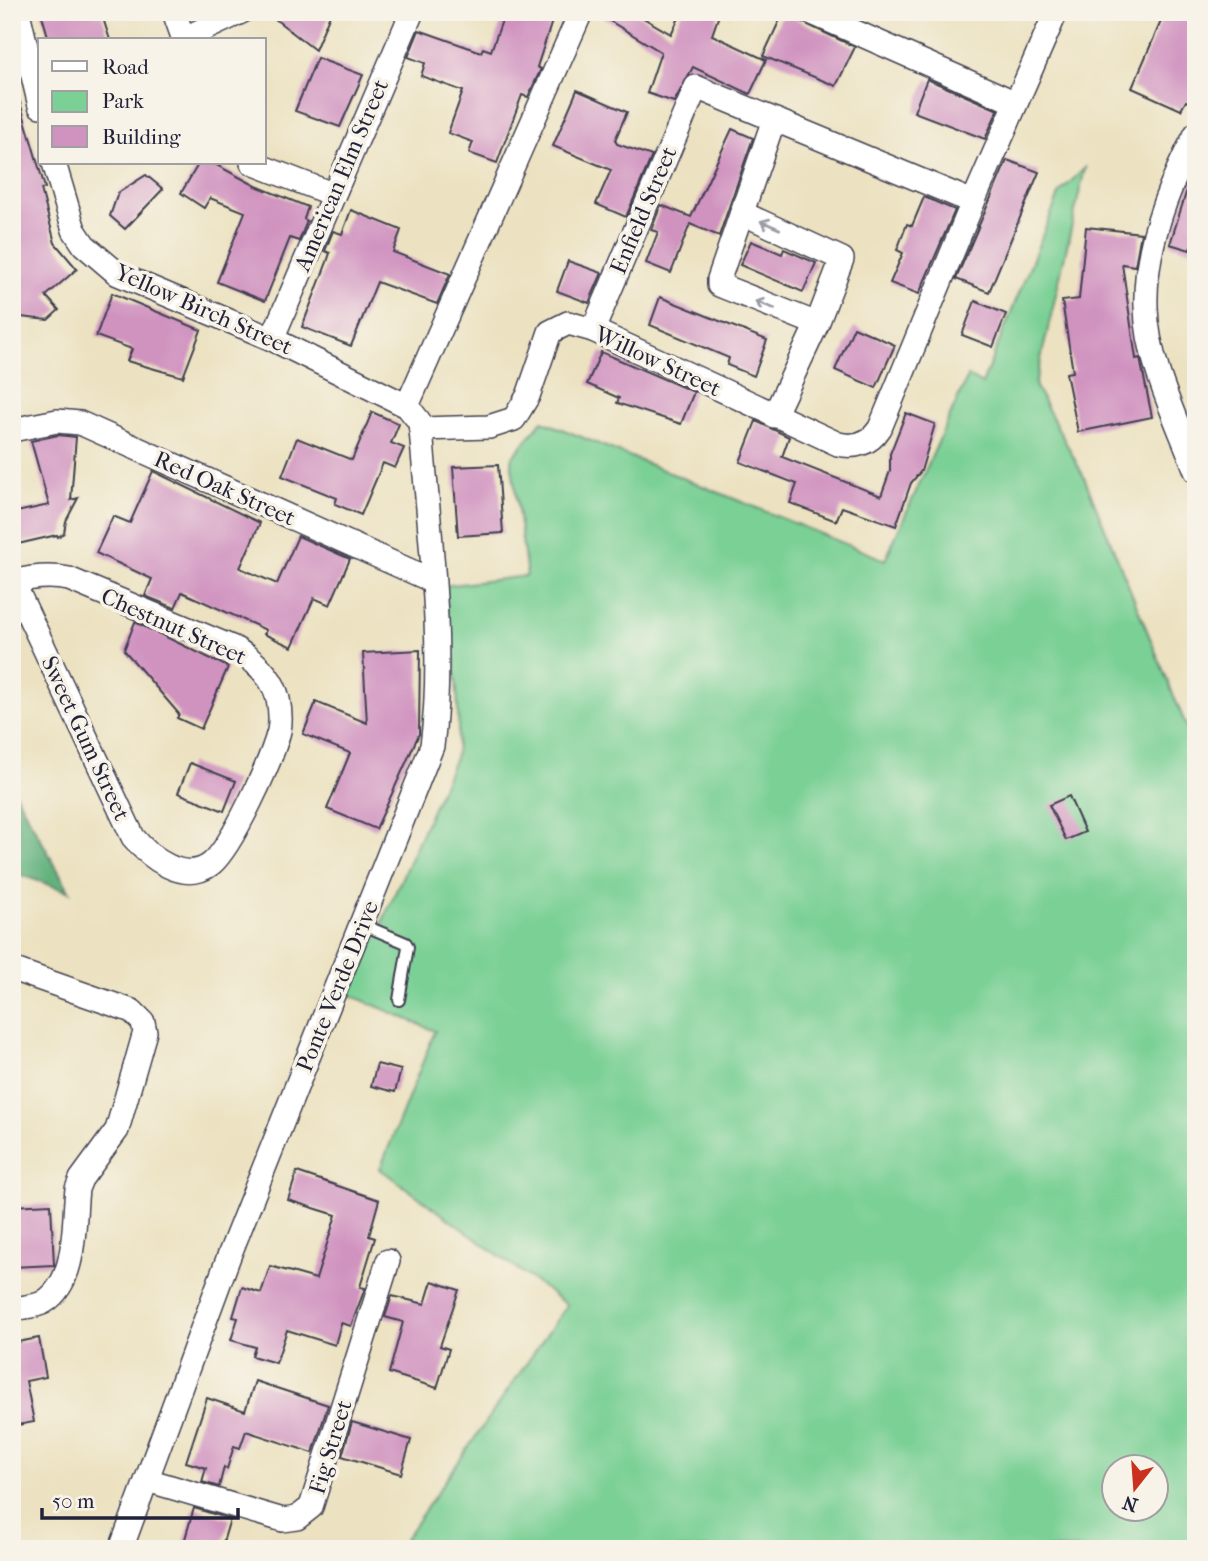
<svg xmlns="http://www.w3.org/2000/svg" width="1208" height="1561" font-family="'IM FELL French Canon',serif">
<rect width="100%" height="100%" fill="#f7f3e8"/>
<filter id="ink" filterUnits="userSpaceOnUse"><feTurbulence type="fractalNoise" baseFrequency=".0143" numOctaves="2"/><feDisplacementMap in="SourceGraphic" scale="14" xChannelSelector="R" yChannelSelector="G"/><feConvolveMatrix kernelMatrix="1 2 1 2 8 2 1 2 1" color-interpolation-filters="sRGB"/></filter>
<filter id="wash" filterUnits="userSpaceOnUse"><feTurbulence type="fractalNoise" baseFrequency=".00686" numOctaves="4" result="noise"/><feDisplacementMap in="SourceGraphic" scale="28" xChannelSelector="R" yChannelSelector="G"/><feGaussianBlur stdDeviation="1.57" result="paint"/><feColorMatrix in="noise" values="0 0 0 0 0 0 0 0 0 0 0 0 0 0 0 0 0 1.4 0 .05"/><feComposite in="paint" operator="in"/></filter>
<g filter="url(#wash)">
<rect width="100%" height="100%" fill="#ece2c1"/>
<path fill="#7ad095" stroke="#4e7968" stroke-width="2" fill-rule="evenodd" d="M1085,168L1035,385L1084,477L1196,750V1549H398L567,1305L380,1169L435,1031L350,995L455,758C465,707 449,638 444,586L527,576L511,459L542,421L885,560L968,376L982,384L1060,192ZM1114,1466H1156V1508H1114Z"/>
<polygon fill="#63b27e" stroke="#426a5c" stroke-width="2" points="12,788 70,892 12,872"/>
<g id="blocks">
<g fill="#d093c0">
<polygon points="41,12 101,12 110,40 49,40"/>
<polygon points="266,12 331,12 315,50"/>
<polygon points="505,12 555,12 537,67 541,69 528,97 522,95 497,163 469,153 473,142 448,133 463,91 421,76 425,63 408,57 419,30 481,52 483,48 491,51"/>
<polygon points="595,12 633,12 671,34 682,12 720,12 712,35 766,60 750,94 693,67 674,102 647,93 661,52"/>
<polygon points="1165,12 1196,12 1196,105 1186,101 1181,110 1132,88"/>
<polygon points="783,13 855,47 836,86 763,56"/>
<polygon points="317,58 363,75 340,127 295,111"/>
<polygon points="927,79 998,110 985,139 914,112"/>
<polygon points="577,90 627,112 615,140 617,144 652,156 626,217 596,204 611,170 553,146"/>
<polygon points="18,96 45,188 41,189 55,243 77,269 46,296 59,310 48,320 12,316 12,97"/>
<polygon points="732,129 753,138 719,236 690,224 671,273 646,263 658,232 651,230 661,205 691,217"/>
<polygon points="1007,160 1039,172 989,292 956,279"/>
<polygon points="199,163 213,163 256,186 308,207 304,219 307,221 299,241 290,238 265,301 217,282 245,212 210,198 204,208 181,193"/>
<polygon points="146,175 163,189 125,229 110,216 118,193"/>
<polygon points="1191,177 1196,177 1196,231 1190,250 1170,244"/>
<polygon points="924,197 955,210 919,294 890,283 903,253 897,250 907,224 912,226"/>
<polygon points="351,210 401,230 393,252 450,274 437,304 377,282 351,346 302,327 327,262 330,253 325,251 333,231 342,234"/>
<polygon points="1086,227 1141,233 1135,266 1122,264 1136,359 1140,358 1152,417 1078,432 1066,373 1073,372 1062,301 1079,299"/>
<polygon points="751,241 782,254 784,249 816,263 803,292 740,265"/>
<polygon points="568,261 602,273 589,303 557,291"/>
<polygon points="112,293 201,330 183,377 127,361 132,349 96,336"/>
<polygon points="660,297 767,340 754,376 727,365 729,358 650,325"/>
<polygon points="975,301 1006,314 993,347 962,335"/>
<polygon points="854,327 895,345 876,388 835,370"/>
<polygon points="601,352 694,392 681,424 617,403 619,398 587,384"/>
<polygon points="372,412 399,424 391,443 404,448 395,468 383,463 361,515 335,504 337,498 282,476 297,438 352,460"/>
<polygon points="906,413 935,424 921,471 911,483 896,526 842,507 836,521 790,503 797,484 740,462 756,421 789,437 782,457 881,496 890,471 890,454"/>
<polygon points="58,435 76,437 71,500 78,498 66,521 64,533 58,537 57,535 18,544 12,513 49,505 31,441"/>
<polygon points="498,465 503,533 458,536 453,467"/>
<polygon points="153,471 260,523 240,568 277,584 298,536 350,559 330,605 314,598 292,647 264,634 266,630 182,592 175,608 145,596 152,579 96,553 113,516 130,523"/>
<polygon points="135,622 228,667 201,729 177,718 179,714 124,650"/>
<polygon points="420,650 419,734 376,829 327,809 350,753 303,734 316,702 367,723 363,653"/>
<polygon points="190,763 236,781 224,811 178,793"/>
<polygon points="1069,796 1085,832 1066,840 1049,805"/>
<polygon points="377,1064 401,1070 395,1092 371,1086"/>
<polygon points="297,1172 379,1200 369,1236 375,1238 360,1287 365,1288 351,1326 341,1323 335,1345 287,1330 276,1363 252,1356 255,1347 231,1340 238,1318 233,1317 242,1287 261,1293 270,1266 316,1279 336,1215 288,1200"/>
<polygon points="51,1204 54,1265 12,1267 12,1206"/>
<polygon points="432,1281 459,1290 440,1346 449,1349 437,1388 389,1373 403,1322 385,1317 392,1296 425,1304"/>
<polygon points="39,1338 46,1377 26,1381 34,1422 12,1426 12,1343"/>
<polygon points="255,1381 328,1405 313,1453 246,1431 240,1448 234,1446 227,1469 224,1467 219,1487 202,1482 206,1468 186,1462 207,1398 245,1411"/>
<polygon points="352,1422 411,1440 401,1474 342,1456"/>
<polygon points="194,1508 230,1519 221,1549 182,1549"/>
</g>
</g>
</g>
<g filter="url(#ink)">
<use href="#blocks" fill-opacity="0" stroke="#403f4f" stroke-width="2"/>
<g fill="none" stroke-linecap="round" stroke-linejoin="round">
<g stroke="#403f4f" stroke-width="14">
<polyline id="service" points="361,924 406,943 408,947 399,1000"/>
</g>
<g stroke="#403f4f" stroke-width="26">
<g id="minor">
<polyline points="18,12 40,106"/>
<polyline points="174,12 184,40"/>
<polyline points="810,12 1016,103"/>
<polyline points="183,39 241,12"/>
<polyline points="773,122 719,279 719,285 817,324"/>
<path d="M1196,134C1168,186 1144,247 1146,307C1147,362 1177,420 1196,471"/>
<path d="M54,163L74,230L84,245L118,274L272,339L407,406L419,421L421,429C429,530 445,646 432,746L229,1256L121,1549"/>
<polyline points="252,163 332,194"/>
<polyline points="742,213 842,259 817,324 774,416"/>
<polyline points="593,330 696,87 973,202"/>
<polyline points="272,339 412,12"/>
<polyline points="407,406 581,12"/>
<path d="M421,429L489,427L514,419L528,396L550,332L568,323L593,330L838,444C855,448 870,444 880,428L973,202L1056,12"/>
<polyline points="12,430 57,421 80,423 433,581"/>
<path d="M12,580L13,582L133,837C149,857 184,885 211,864C232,847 272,759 279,731C281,721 280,709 278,699C273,676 254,660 234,648L69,579C49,575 32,577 13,582L12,583"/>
<path d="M12,969L132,1011L143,1022L145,1032L117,1130L81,1179L77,1189C73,1223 78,1281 44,1302C36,1307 22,1307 12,1309"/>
<polyline points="147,1480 283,1520 297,1518 311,1507 388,1261"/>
</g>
</g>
<use href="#service" stroke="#fff" stroke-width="10"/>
<use href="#minor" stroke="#fff" stroke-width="23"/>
</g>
<defs><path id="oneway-shaft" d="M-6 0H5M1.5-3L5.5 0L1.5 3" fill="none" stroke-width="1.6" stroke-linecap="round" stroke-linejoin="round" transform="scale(1.75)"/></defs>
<g stroke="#9c9ca7">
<use href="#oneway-shaft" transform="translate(770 225) rotate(-157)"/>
<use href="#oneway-shaft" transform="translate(765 305) rotate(-159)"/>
</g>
</g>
<g text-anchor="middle" stroke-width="7" stroke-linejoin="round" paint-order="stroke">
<g font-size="23" fill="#22223b" stroke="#f7f3e8">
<text transform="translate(341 175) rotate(-67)" y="8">American Elm Street</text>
<text transform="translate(643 210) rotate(-67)" y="8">Enfield Street</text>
<text transform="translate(204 309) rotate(24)" y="8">Yellow Birch Street</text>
<text transform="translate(658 361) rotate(25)" y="8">Willow Street</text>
<text transform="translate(225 488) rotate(24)" y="8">Red Oak Street</text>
<text transform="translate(174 626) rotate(24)" y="8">Chestnut Street</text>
<text transform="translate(86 738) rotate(65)" y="8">Sweet Gum Street</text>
<text transform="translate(337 986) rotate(-68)" y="8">Ponte Verde Drive</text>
<text transform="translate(330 1447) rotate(-73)" y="8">Fig Street</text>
</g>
</g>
<rect width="1208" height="1561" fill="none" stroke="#f7f3e8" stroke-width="42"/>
<rect x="38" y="38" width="228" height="126" fill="#f7f3e8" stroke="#a29fa3" stroke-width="2"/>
<rect x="52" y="61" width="35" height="10" fill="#ffffff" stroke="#a29fa3" stroke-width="2"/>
<text x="102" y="74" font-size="21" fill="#22223b">Road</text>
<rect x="52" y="91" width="35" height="21" fill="#7ad095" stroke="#a29fa3" stroke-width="2"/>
<text x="102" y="108" font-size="21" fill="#22223b">Park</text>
<rect x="52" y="126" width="35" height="21" fill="#d093c0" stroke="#a29fa3" stroke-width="2"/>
<text x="102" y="144" font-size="21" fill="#22223b">Building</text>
<g transform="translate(1135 1488) rotate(197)"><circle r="33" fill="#f7f3e8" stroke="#a29fa3" stroke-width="2"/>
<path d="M0-5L12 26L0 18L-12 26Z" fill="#c8321e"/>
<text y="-10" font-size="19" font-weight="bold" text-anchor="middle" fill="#22223b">N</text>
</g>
<path d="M42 1508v10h196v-10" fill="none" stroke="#22223b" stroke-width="3.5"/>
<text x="52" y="1508" font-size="21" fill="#22223b" stroke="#f7f3e8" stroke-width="5" paint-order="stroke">50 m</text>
</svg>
